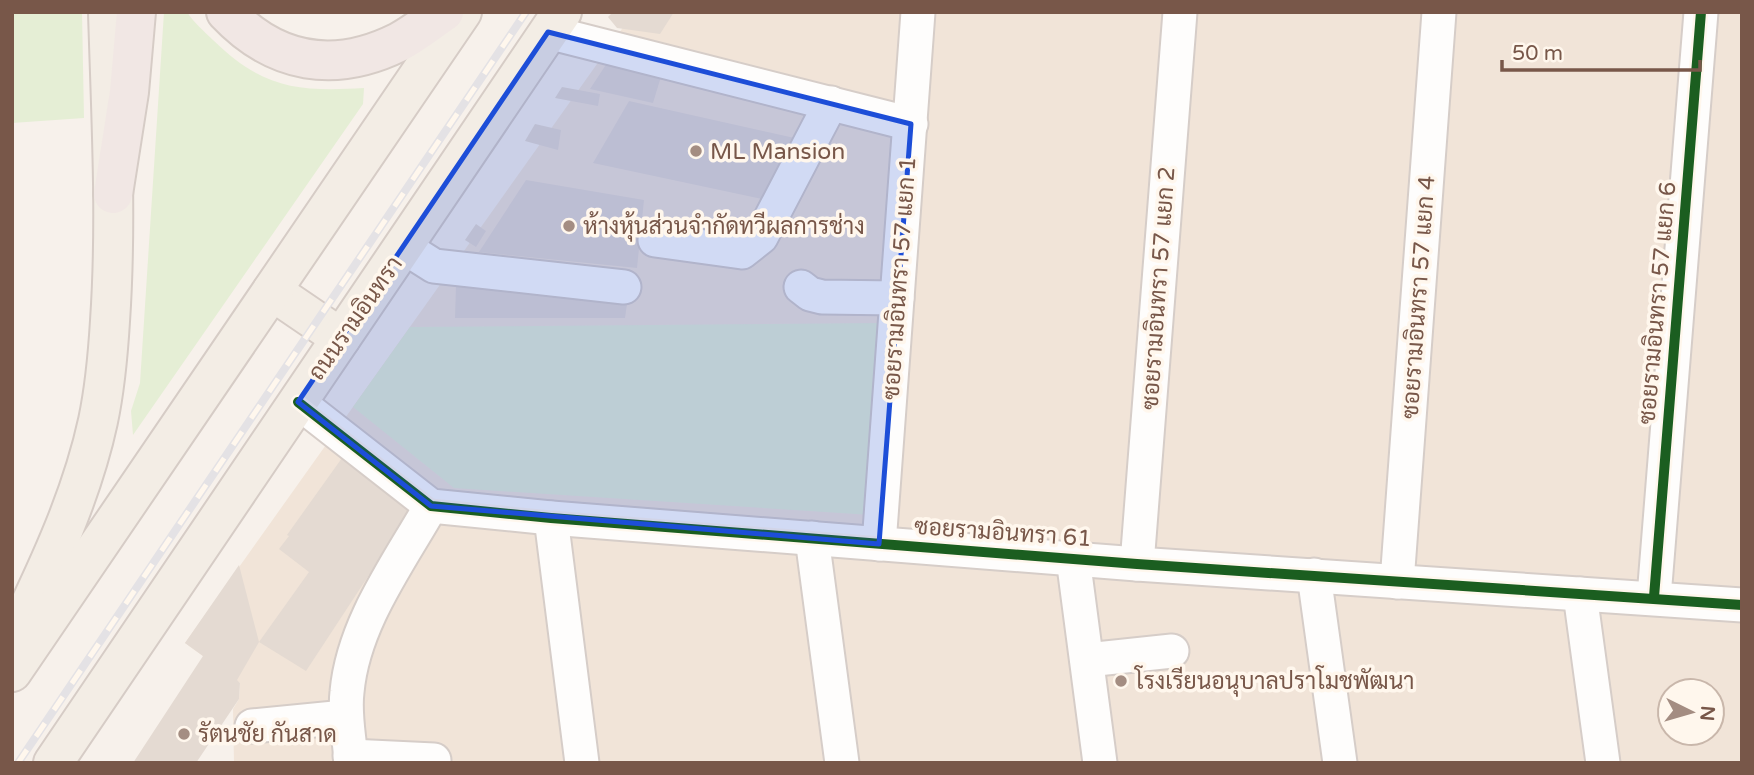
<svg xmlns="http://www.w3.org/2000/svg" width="1754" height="775" font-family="'Varela Round',Sarabun,sans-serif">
<rect width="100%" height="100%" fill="#f7f1eb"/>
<path fill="#f1e4d8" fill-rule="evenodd" d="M634,12H1742V763H234L233,709L239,699L240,683L185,643ZM1670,691H1712V733H1670Z"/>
<g fill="#e5eed5">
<polygon points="12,12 82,12 84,118 12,123"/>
<path d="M164,12H187C194,23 204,31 213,40C262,88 298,92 364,88L363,104L133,435L131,411L140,383Z"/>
<polygon points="886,323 871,515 454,488 353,407 410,327"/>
</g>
<g fill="#e4dad2">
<polygon points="613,12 674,12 660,34 617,28 608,17"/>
<polygon points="611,57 663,70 653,103 590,89"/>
<polygon points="562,87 600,94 598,106 555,98"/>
<polygon points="629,101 799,139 762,199 593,163"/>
<polygon points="535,124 561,130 558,150 525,141"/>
<polygon points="526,180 644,200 637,268 479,252"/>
<polygon points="476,224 486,231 476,247 465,240"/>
<polygon points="456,285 606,299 607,302 627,304 625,318 455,318"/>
<polygon points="342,458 411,511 306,671 259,642 309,572 279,549 289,536 287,535"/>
<polygon points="239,565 259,642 237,680 240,683 239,699 196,763 133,763 203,656 185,643"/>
</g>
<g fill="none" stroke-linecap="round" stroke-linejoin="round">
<g stroke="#d6cdc8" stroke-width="37">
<g id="minor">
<polyline points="548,32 911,124"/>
<polyline points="655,240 742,252 761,237 831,103"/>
<polyline points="404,247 434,266 624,287"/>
<polyline points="801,287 810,294 822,297 897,298"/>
<polyline points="298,402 431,506 551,518 1137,564 1742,605"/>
<polyline points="551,518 582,763"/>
<polyline points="812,538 842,763"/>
<polyline points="879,544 918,12"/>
<polyline points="1073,558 1100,763"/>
<polyline points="1137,564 1180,12"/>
<polyline points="1314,575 1340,763"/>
<polyline points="1397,582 1439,12"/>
<polyline points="1580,594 1603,763"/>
<polyline points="1654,597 1701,12"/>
<polyline points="1087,660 1172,651"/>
<polyline points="252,726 345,717"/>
<polyline points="350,756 434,760"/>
<path d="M351,763C350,739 344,716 347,692C353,624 398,564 431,506"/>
</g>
</g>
<g stroke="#d6ccc6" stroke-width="42">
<g id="major">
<polyline points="272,291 341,338"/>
<path d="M16,634C49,566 82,495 98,421C105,388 108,354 110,321C117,218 111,115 108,12"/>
<polyline points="12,672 462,12"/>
<polyline points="53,763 562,12"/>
</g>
</g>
<g stroke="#d6ccc6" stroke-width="42">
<g id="highway">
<path d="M226,12C275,64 335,74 399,42C414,34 429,22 444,12"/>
<polyline points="113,194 129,92 136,12"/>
</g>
</g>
<use href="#minor" stroke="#fefdfc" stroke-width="33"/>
<use href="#major" stroke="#f3ede5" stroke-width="38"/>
<use href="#highway" stroke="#f1e7e4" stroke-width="38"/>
<g stroke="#e4e2e5" stroke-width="8">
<polyline id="rail" points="18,763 526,12"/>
</g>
<use href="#rail" stroke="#fff7ed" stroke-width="5" stroke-dasharray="16" stroke-linecap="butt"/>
<g stroke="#fff7ed" stroke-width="15">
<g id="cycleway">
<polyline points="298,402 431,506 551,518 1137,564 1742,605"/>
<polyline points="1654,597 1701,12"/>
</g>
</g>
<use href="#cycleway" stroke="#1b5e20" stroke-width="10"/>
</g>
<path fill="#1d4ed8" fill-opacity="0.2" stroke="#1d4ed8" stroke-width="5" stroke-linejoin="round" d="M548,32L911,124L879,544L431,506L298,402Z"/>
<g fill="#a48d82" stroke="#fff7ed" stroke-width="2.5">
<circle cx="696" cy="151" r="7"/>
<circle cx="569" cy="226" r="7"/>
<circle cx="1121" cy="681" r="7"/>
<circle cx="184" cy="734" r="7"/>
</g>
<g text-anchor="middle" stroke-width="7" stroke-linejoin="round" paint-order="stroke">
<g font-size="23" fill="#785749" stroke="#fff7ed" text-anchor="start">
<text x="710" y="159">ML Mansion</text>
<text x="583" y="234">ห้างหุ้นส่วนจำกัดทวีผลการช่าง</text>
<text x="1135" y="689">โรงเรียนอนุบาลปราโมชพัฒนา</text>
<text x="198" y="742">รัตนชัย กันสาด</text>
</g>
<g font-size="23" fill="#785749" stroke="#fff7ed">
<text transform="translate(899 278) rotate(-86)" y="8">ซอยรามอินทรา 57 แยก 1</text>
<text transform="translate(1158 288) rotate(-86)" y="8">ซอยรามอินทรา 57 แยก 2</text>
<text transform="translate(1418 297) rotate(-86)" y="8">ซอยรามอินทรา 57 แยก 4</text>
<text transform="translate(1657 303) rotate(-85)" y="8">ซอยรามอินทรา 57 แยก 6</text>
<text transform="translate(355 318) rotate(-55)" y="8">ถนนรามอินทรา</text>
<text transform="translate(1003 532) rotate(4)" y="8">ซอยรามอินทรา 61</text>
</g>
</g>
<rect width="1754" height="775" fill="none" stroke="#785749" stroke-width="28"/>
<g transform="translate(1691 712) rotate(95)"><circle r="33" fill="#fff7ed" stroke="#c9b7ab" stroke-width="2"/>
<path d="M0-5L12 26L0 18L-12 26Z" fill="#a48d82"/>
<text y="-10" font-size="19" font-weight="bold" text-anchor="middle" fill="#785749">N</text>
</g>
<path d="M1502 60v10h198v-10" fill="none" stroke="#785749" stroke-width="3.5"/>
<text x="1512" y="60" font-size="21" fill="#785749" stroke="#fff7ed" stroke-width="5" paint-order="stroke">50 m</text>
</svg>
